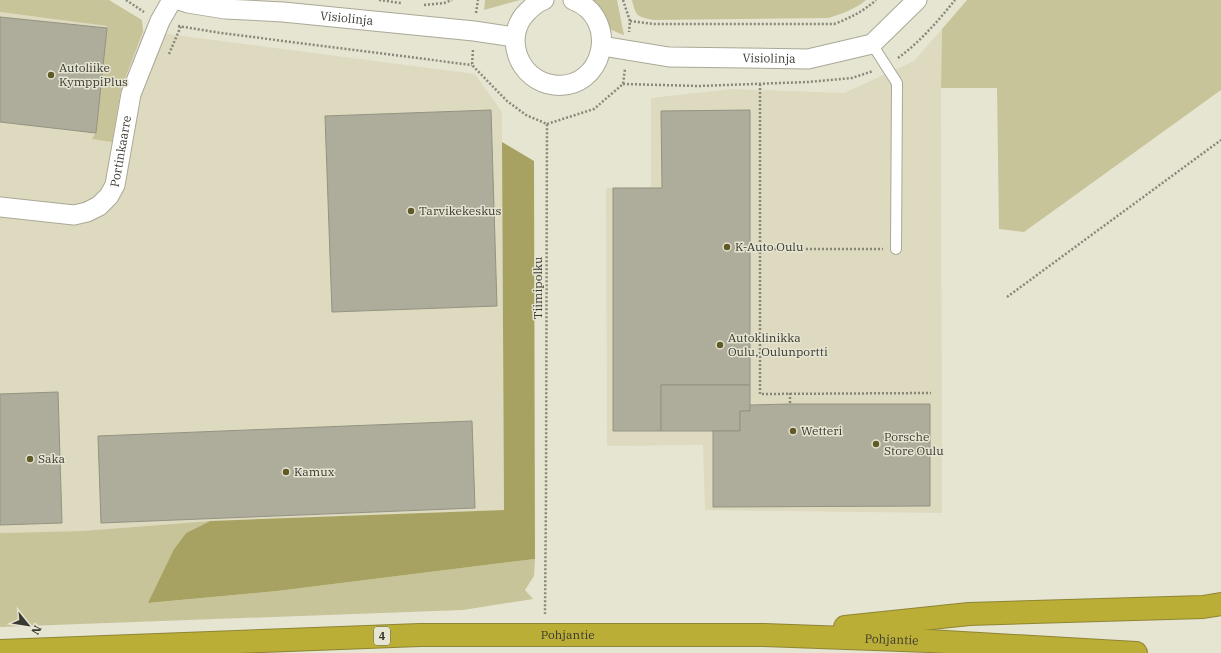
<svg xmlns="http://www.w3.org/2000/svg" width="1221" height="653" font-family="'IBM Plex Serif',serif">
<rect width="100%" height="100%" fill="#e6e5d2"/>
<g fill="#dddac0">
<polygon points="0,12 475,74 502,112 504,510 210,521 82,531 0,533"/>
<polygon points="942,29 941,88 942,513 705,510 703,445 607,446 606,188 651,187 651,98 732,89 844,93 914,61"/>
</g>
<g fill="#c8c49a">
<polygon points="0,0 109,0 142,20 143,31 121,89 112,142 92,139 96,132 107,26 0,12"/>
<polygon points="485,0 520,0 484,10"/>
<path d="M591,0H617L624,35C601,27 600,21 591,0Z"/>
<path d="M632,0H866C856,9 841,14 828,18L653,20C637,16 636,17 632,0Z"/>
<polygon points="967,0 1221,0 1221,90 1024,232 999,229 997,88 941,88 942,29"/>
<polygon points="210,521 186,533 174,549 149,603 277,591 535,559 534,576 525,590 533,599 463,610 0,627 0,533 82,531"/>
</g>
<polygon fill="#a8a262" points="502,142 534,161 535,559 277,591 148,603 174,549 186,533 210,521 504,510"/>
<g fill="#aeac9a" stroke="#949281">
<polygon points="0,17 107,28 96,133 0,122"/>
<polygon points="491,110 497,306 332,312 325,116"/>
<polygon points="750,110 750,385 661,385 661,431 613,431 613,188 662,188 661,111"/>
<polygon points="661,385 750,385 750,411 740,411 740,431 661,431"/>
<polygon points="58,392 62,523 0,525 0,394"/>
<polygon points="790,404 930,404 930,506 713,507 713,431 740,431 740,411 750,411 750,405"/>
<polygon points="472,421 475,508 101,523 98,436"/>
</g>
<g fill="none" stroke-linecap="round" stroke-linejoin="round">
<g stroke="#aaa896" stroke-width="12">
<polyline id="service" points="872,44 897,83 896,249"/>
</g>
<g stroke="#aaa896" stroke-width="21">
<g id="minor">
<path id="s1" d="M179,0L188,3L225,9L283,12L474,31L514,37"/>
<path d="M544,0C537,2 532,7 527,12C502,37 519,81 554,85C604,91 621,18 573,0"/>
<path id="s2" d="M602,46L669,57L808,59L872,44L917,0"/>
<path id="s3" d="M0,207L74,215L87,212L99,206L109,196L115,185L131,94L160,21L172,0"/>
</g>
</g>
<g stroke="#8e8535" stroke-width="24">
<g id="motorway">
<polyline points="845,627 969,614 1203,607 1221,604"/>
<path id="s4" d="M0,651L420,635H764L929,641L1136,653"/>
</g>
</g>
<g stroke="#88877a" stroke-width="2.5" stroke-dasharray="2 2" stroke-linecap="butt">
<polyline points="126,0 144,12"/>
<polyline points="379,0 401,3"/>
<polyline points="623,0 630,21 629,32"/>
<polyline points="424,5 444,3 452,0"/>
<polyline points="476,13 478,0"/>
<path d="M630,21L653,24H834C850,18 864,11 876,0"/>
<polyline points="178,26 221,33 472,65"/>
<polyline points="473,50 472,65 507,101 526,115 547,124 546,494 545,614"/>
<polyline points="169,54 181,26"/>
<path d="M898,58C920,42 938,21 955,0"/>
<polyline points="623,84 699,86 808,82 852,78 873,71"/>
<polyline points="760,84 760,394 931,393"/>
<polyline points="547,124 594,109 623,84 625,69"/>
<polyline points="750,249 883,249"/>
<polyline points="1007,297 1221,140"/>
<polyline points="790,393 790,404"/>
</g>
<use href="#service" stroke="#fff" stroke-width="10"/>
<use href="#minor" stroke="#fff" stroke-width="19"/>
<use href="#motorway" stroke="#bbae36" stroke-width="22"/>
</g>
<g fill="#5f5a26" stroke="#e6e5d2" stroke-width="1.5">
<circle cx="51" cy="75" r="4"/>
<circle cx="411" cy="211" r="4"/>
<circle cx="727" cy="247" r="4"/>
<circle cx="720" cy="345" r="4"/>
<circle cx="793" cy="431" r="4"/>
<circle cx="876" cy="444" r="4"/>
<circle cx="30" cy="459" r="4"/>
<circle cx="286" cy="472" r="4"/>
</g>
<g text-anchor="middle" stroke-width="3" stroke-linejoin="round" paint-order="stroke">
<rect fill="#e6e5d2" stroke="#6e6d62" stroke-width="1" x="374" y="627" width="16" height="18" rx="3"/>
<g font-size="11" font-weight="bold" fill="#3a3932">
<text x="382" y="640">4</text>
</g>
<g font-size="12" fill="#3a3932" stroke="#e6e5d2">
<text dy="4" stroke="none"><textPath href="#s1" startOffset="169">Visiolinja</textPath></text>
<text dy="4" stroke="none"><textPath href="#s2" startOffset="168">Visiolinja</textPath></text>
<text dy="4" stroke="none"><textPath href="#s3" startOffset="162">Portinkaarre</textPath></text>
<text transform="translate(538 288) rotate(-90)" y="4">Tiimipolku</text>
<text dy="4" stroke="none"><textPath href="#s4" startOffset="568">Pohjantie</textPath></text>
<text dy="4" stroke="none"><textPath href="#s4" startOffset="892">Pohjantie</textPath></text>
</g>
<g font-size="12" fill="#3a3932" stroke="#e6e5d2" text-anchor="start">
<text x="59" y="72">Autoliike<tspan x="59" dy="14">KymppiPlus</tspan></text>
<text x="419" y="215">Tarvikekeskus</text>
<text x="735" y="251">K-Auto Oulu</text>
<text x="728" y="342">Autoklinikka<tspan x="728" dy="14">Oulu, Oulunportti</tspan></text>
<text x="801" y="435">Wetteri</text>
<text x="884" y="441">Porsche<tspan x="884" dy="14">Store Oulu</tspan></text>
<text x="38" y="463">Saka</text>
<text x="294" y="476">Kamux</text>
</g>
</g>
<g transform="translate(28 625) rotate(120)" stroke="#e6e5d2" stroke-width="3" paint-order="stroke">
<path d="M0-3L7 15L0 10L-7 15Z" fill="#3a3932"/>
<text y="-6" font-size="11" font-weight="bold" text-anchor="middle" fill="#3a3932">N</text>
</g>
</svg>
